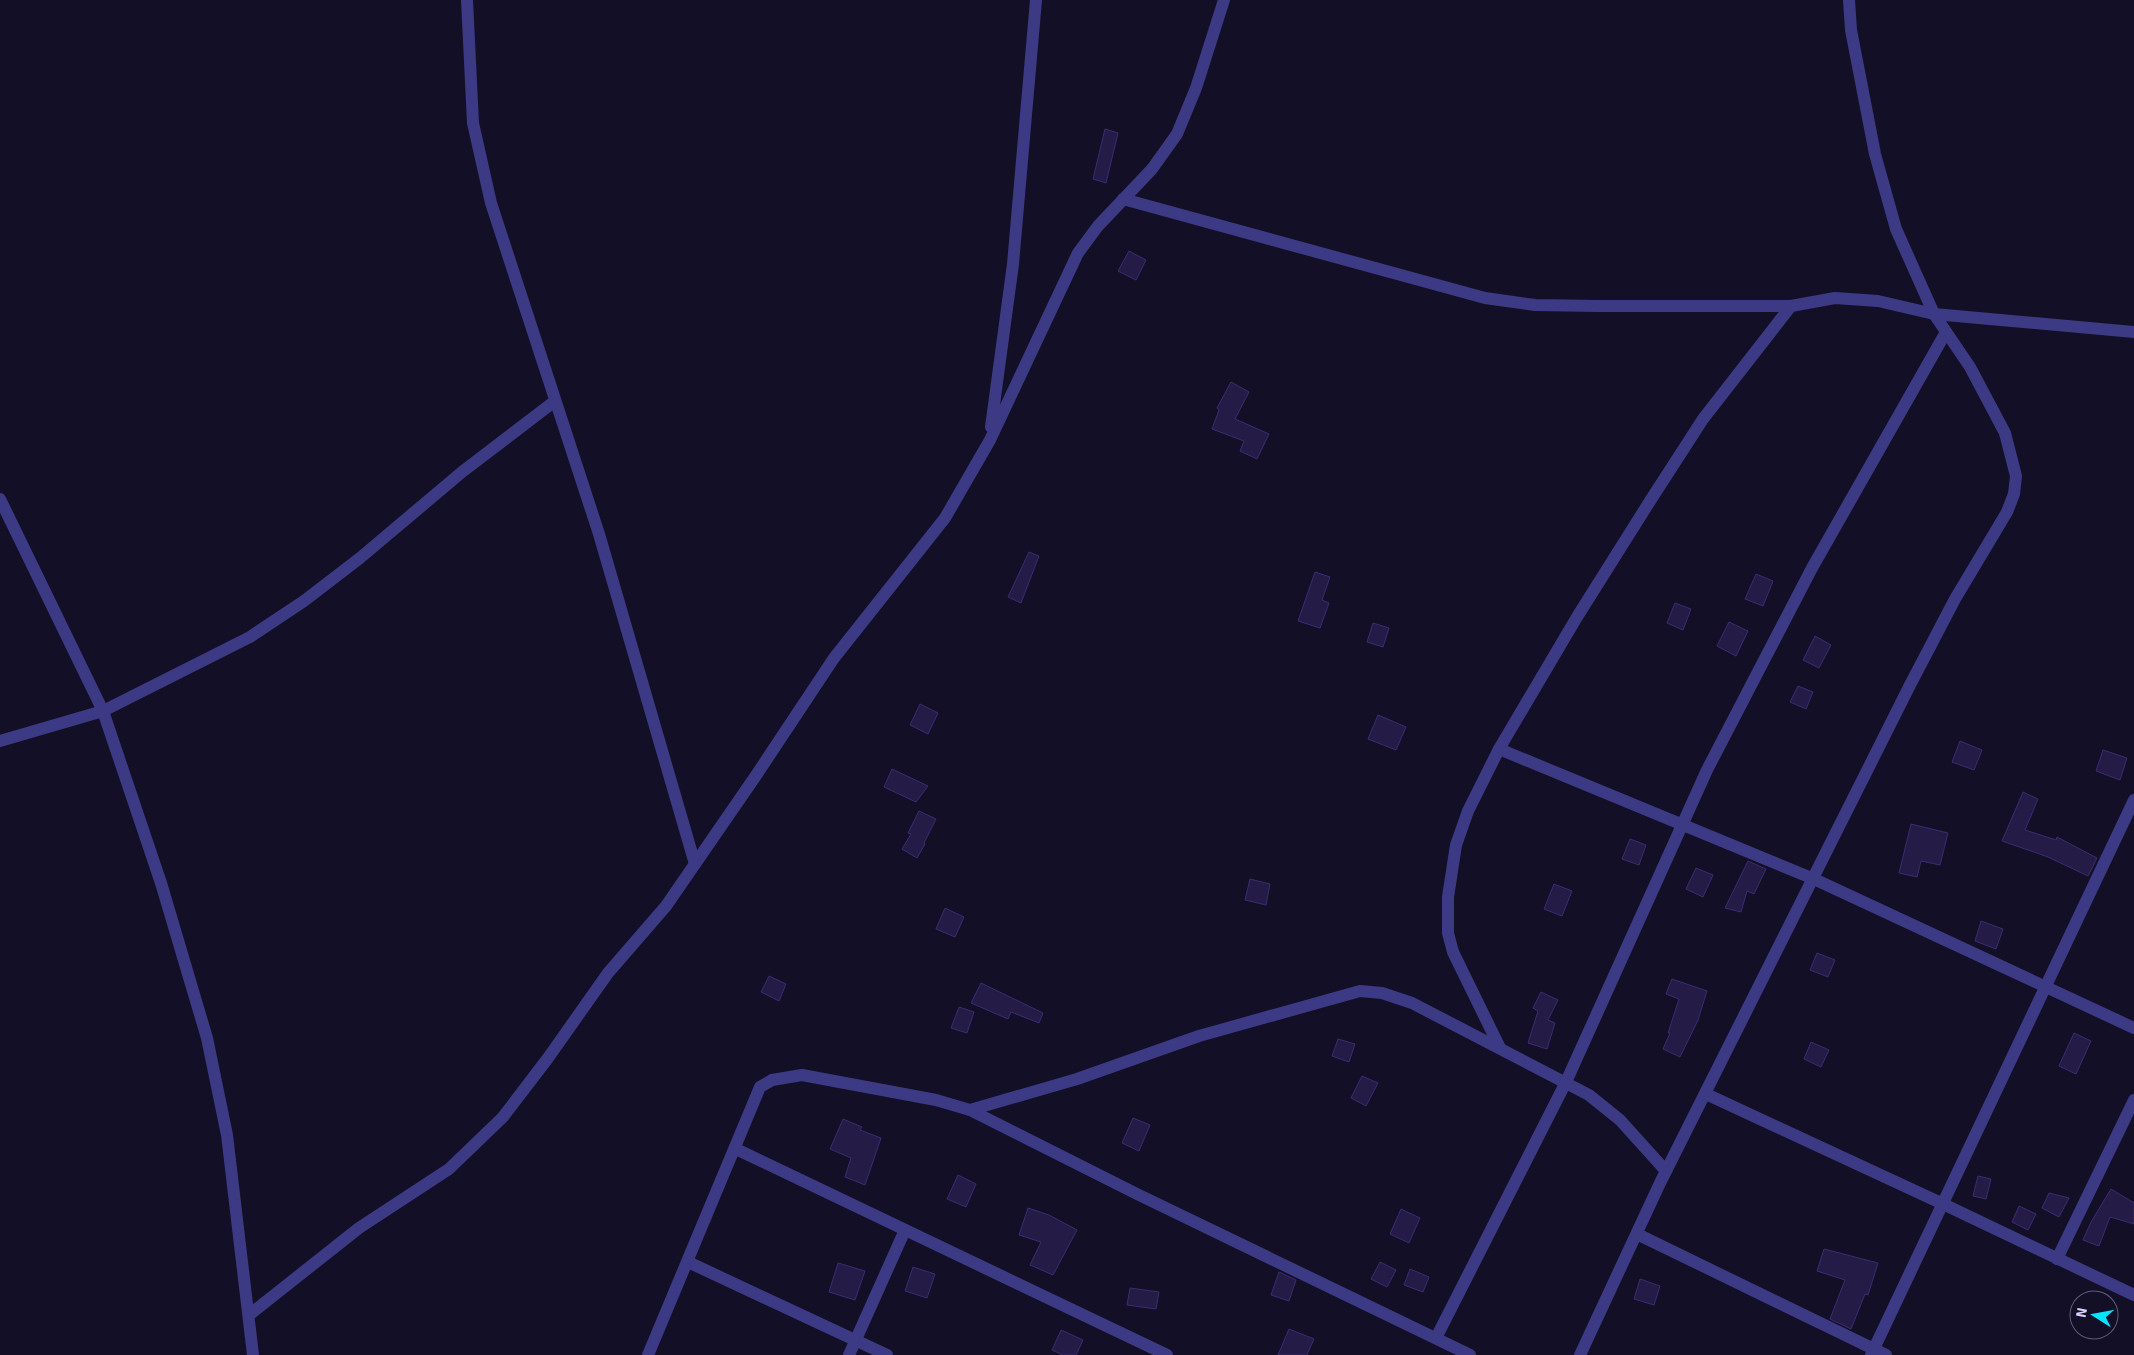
<svg xmlns="http://www.w3.org/2000/svg" width="2134" height="1355" font-family="Signika,sans-serif">
<rect width="100%" height="100%" fill="#130f26"/>
<g fill="#241b47" stroke="#3b2d73">
<polygon points="1105,129 1118,133 1106,183 1093,179"/>
<polygon points="1129,251 1146,260 1136,280 1118,271"/>
<polygon points="1231,382 1249,392 1235,419 1269,434 1257,459 1240,451 1244,441 1212,429 1219,410 1217,408"/>
<polygon points="1029,552 1039,556 1021,603 1008,597"/>
<polygon points="1315,572 1330,577 1322,600 1329,603 1320,628 1298,621"/>
<polygon points="1756,574 1773,581 1763,606 1745,599"/>
<polygon points="1675,603 1691,609 1683,630 1667,623"/>
<polygon points="1729,622 1748,631 1736,656 1717,646"/>
<polygon points="1373,623 1389,628 1383,647 1367,642"/>
<polygon points="1815,636 1831,645 1819,668 1803,660"/>
<polygon points="1798,686 1813,692 1806,709 1790,702"/>
<polygon points="920,704 938,713 928,734 910,725"/>
<polygon points="1378,715 1406,727 1396,750 1368,739"/>
<polygon points="1960,741 1982,750 1974,770 1952,762"/>
<polygon points="2103,750 2127,758 2120,780 2096,771"/>
<polygon points="892,769 928,786 916,802 884,787"/>
<polygon points="2023,792 2038,799 2025,830 2056,840 2057,837 2097,858 2088,876 2048,857 2002,841"/>
<polygon points="919,811 936,819 924,843 925,844 917,858 902,849 911,834 908,833"/>
<polygon points="1911,824 1948,833 1940,865 1921,861 1917,877 1899,873"/>
<polygon points="1630,839 1646,845 1639,865 1622,859"/>
<polygon points="1748,861 1766,869 1754,894 1747,891 1741,912 1725,908"/>
<polygon points="1696,868 1713,875 1703,897 1686,889"/>
<polygon points="1250,879 1270,884 1266,905 1245,900"/>
<polygon points="1554,884 1572,891 1562,916 1544,909"/>
<polygon points="945,908 964,917 955,937 936,929"/>
<polygon points="1981,921 2003,929 1996,949 1975,941"/>
<polygon points="1817,953 1835,960 1828,977 1810,970"/>
<polygon points="769,976 786,984 779,1001 761,992"/>
<polygon points="1672,979 1707,991 1698,1020 1680,1057 1663,1049 1670,1033 1668,1033 1679,999 1666,994"/>
<polygon points="981,983 1043,1013 1039,1023 1011,1012 1008,1019 971,1003"/>
<polygon points="1541,992 1558,1000 1548,1020 1555,1023 1547,1049 1528,1043 1538,1011 1533,1008"/>
<polygon points="959,1007 974,1012 967,1033 951,1028"/>
<polygon points="2074,1033 2091,1041 2076,1074 2059,1066"/>
<polygon points="1338,1039 1355,1044 1349,1062 1332,1056"/>
<polygon points="1811,1042 1829,1050 1821,1067 1804,1059"/>
<polygon points="1362,1076 1378,1083 1366,1106 1351,1098"/>
<polygon points="1133,1118 1150,1125 1139,1151 1122,1143"/>
<polygon points="843,1119 862,1127 860,1130 881,1138 865,1185 845,1177 851,1158 830,1149"/>
<polygon points="958,1175 976,1184 966,1207 947,1199"/>
<polygon points="1978,1176 1991,1179 1986,1199 1973,1196"/>
<polygon points="2111,1189 2134,1203 2134,1224 2110,1217 2099,1246 2083,1240 2091,1222"/>
<polygon points="2049,1193 2069,1198 2059,1217 2042,1208"/>
<polygon points="2019,1206 2036,1214 2028,1230 2012,1222"/>
<polygon points="1028,1208 1049,1215 1077,1230 1053,1275 1030,1265 1041,1242 1019,1235"/>
<polygon points="1401,1209 1420,1218 1409,1243 1390,1234"/>
<polygon points="1824,1249 1878,1263 1868,1295 1865,1294 1851,1329 1830,1319 1845,1280 1817,1271"/>
<polygon points="1380,1262 1396,1270 1387,1287 1371,1279"/>
<polygon points="838,1263 865,1271 855,1300 829,1292"/>
<polygon points="913,1267 935,1274 927,1298 905,1291"/>
<polygon points="1410,1269 1429,1277 1423,1292 1404,1285"/>
<polygon points="1279,1272 1296,1280 1289,1301 1271,1295"/>
<polygon points="1640,1279 1660,1286 1654,1305 1634,1299"/>
<polygon points="1130,1288 1159,1292 1156,1309 1127,1305"/>
<polygon points="1289,1329 1314,1339 1307,1355 1278,1355"/>
<polygon points="1061,1330 1083,1340 1076,1355 1063,1355 1052,1350"/>
</g>
<g fill="none" stroke-linecap="round" stroke-linejoin="round">
<g stroke="#3d3a85" stroke-width="12">
<polyline points="467,0 473,123 491,203 599,534 695,864"/>
<polyline points="1123,199 1485,298 1535,305 1597,306 1791,306 1835,298 1878,301 1934,314 2134,332"/>
<polyline points="991,427 1013,264 1036,0"/>
<polyline points="0,499 103,711 161,883 207,1038 227,1135 253,1355"/>
<polyline points="0,741 103,711 250,637 304,601 360,558 462,472 555,401"/>
<polyline points="1499,749 1814,879 2134,1028"/>
<polyline points="1500,1048 1453,952 1448,933 1448,897 1456,845 1468,811 1499,749 1577,617 1650,501 1703,419 1791,306"/>
<polyline points="1706,1094 1941,1203 2134,1295"/>
<polyline points="970,1110 1077,1079 1199,1036 1360,991 1382,993 1412,1003 1589,1095 1620,1120 1666,1171"/>
<polyline points="736,1149 1167,1355"/>
<polyline points="1637,1234 1886,1355"/>
<polyline points="2057,1259 2134,1100"/>
<polyline points="688,1262 887,1355"/>
<polyline points="249,1315 359,1228 449,1169 503,1117 548,1058 608,973 666,906 757,774 834,658 945,518 990,440 1078,253 1098,226 1152,169 1177,134 1196,88 1224,0"/>
<polyline points="1436,1338 1566,1082 1707,770 1812,568 1946,332"/>
<polyline points="648,1355 760,1087 772,1080 802,1075 936,1100 970,1110 1137,1194 1470,1355"/>
<polyline points="849,1355 905,1230"/>
<polyline points="1580,1355 1660,1183 1910,685 1955,599 2007,512 2014,494 2016,476 2005,433 1970,367 1934,314 1896,229 1875,154 1851,30 1849,0"/>
<polyline points="1871,1355 2134,800"/>
</g>
</g>
<g transform="translate(2094 1315) rotate(281)"><circle r="24" fill="#130f26" stroke="#625e7d"/>
<path d="M0-4L9 19L0 12L-9 19Z" fill="#00e5ff"/>
<text y="-8" font-size="14" font-weight="bold" text-anchor="middle" fill="#d9d4ff">N</text>
</g>
</svg>
